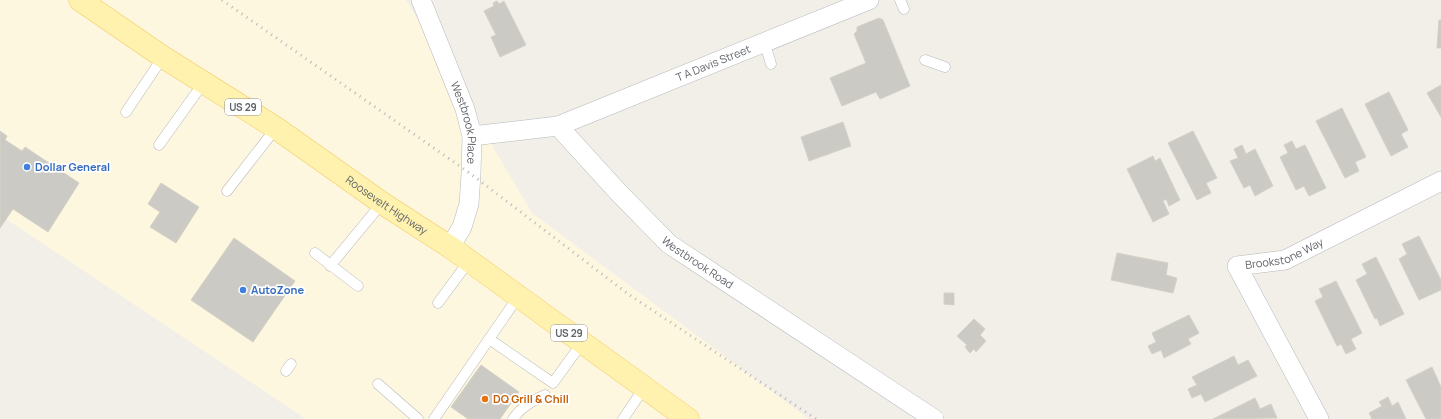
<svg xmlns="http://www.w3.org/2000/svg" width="1441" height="419" font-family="Manrope,sans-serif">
<rect width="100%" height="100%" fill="#f1efe8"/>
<polygon fill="#fef7e0" points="0,0 406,0 532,213 809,419 306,419 0,215"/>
<g fill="#cccac5" stroke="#d6d1c6">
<polygon points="497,1 499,4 504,1 526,45 500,57 491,37 496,35 484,11 494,6 493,3"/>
<polygon points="879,18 883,20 910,86 880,99 876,92 842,106 830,78 866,63 854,34 857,31 857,27"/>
<polygon points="1439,20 1441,20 1441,48 1437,48"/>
<polygon points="1441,85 1441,117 1427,93"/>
<polygon points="1389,92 1408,130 1401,134 1408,147 1391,156 1365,104"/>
<polygon points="1342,108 1366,157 1355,162 1359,171 1345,178 1316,121"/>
<polygon points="843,122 851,146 809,161 801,137"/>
<polygon points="0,131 7,136 5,140 22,151 25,147 79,183 48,232 13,209 0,228"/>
<polygon points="1193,131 1217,178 1206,183 1211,193 1197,200 1168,143"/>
<polygon points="1292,141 1296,149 1305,145 1326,188 1309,196 1304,186 1296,190 1280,157 1288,153 1284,145"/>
<polygon points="1242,145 1246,154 1255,149 1273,186 1255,196 1250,185 1244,188 1230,161 1238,158 1234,149"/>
<polygon points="1153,156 1155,161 1160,158 1180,200 1169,206 1166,199 1163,201 1169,214 1153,222 1127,169"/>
<polygon points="161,183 199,207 176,243 150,227 160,212 148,204"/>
<polygon points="1419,236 1441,280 1441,290 1419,300 1399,259 1407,254 1402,244"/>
<polygon points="234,238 295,281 253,342 191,300"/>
<polygon points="1117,253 1168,263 1166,275 1177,278 1173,293 1111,280"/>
<polygon points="1376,257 1404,314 1380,326 1377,318 1375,319 1356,280 1367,274 1362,264"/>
<polygon points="1336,281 1362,333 1351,339 1356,349 1346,354 1341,344 1337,346 1315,301 1323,297 1319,289"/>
<polygon points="944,293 954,293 954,305 944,304"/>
<polygon points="1189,315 1199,333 1188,339 1191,344 1164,358 1161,350 1152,354 1148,346 1156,342 1152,333"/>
<polygon points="974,319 985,329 980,335 986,341 976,352 974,349 970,353 965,347 967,345 957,336"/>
<polygon points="1234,356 1238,365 1248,360 1257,376 1205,402 1201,394 1192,398 1188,389 1197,385 1192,377"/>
<polygon points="481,365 519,392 500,419 468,419 451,407"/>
<polygon points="1432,367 1441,387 1441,419 1426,419 1406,380"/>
<polygon points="1388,397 1392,406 1398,402 1406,419 1372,419 1369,413 1382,406 1379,402"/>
<polygon points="1255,398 1260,409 1271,404 1277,418 1213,419"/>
</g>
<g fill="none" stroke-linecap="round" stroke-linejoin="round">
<g stroke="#b5b8bc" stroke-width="11">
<g id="service">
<polyline points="900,0 904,9"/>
<polyline points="764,41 771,64"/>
<polyline points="925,60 945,67"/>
<polyline points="126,112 163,57"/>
<polyline points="159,145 204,82"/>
<polyline points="227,191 276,128"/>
<polyline points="315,253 358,286"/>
<polyline points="330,266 382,203"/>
<polyline points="438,303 469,261"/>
<polyline points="489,339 553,383 582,343"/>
<polyline points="286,371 291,364"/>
<polyline points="378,384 418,419"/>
<polyline points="434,419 518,297"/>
<path d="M513,419C521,407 532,401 545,395"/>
<polyline points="623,419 644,388"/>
</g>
</g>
<g stroke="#b5b8bc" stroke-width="20">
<g id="minor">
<path id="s1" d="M421,0L465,109L472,136L471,174L469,204L462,227L450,247"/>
<path id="s2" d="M558,126L619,193L669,244L934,419"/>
<path id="s3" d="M472,136L558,126L869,0"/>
<path id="s4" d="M1319,419L1237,266L1285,260L1441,181"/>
</g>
</g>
<g stroke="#f2c960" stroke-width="23">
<g id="primary">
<path id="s5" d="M80,0L163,57L276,128L382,203L450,247L688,419"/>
</g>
</g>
<use href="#service" stroke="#fff" stroke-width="10"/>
<use href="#minor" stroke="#fff" stroke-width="19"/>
<use href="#primary" stroke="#fff2af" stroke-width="22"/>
<polyline stroke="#b6b7b8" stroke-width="3" stroke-dasharray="1 5" stroke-linecap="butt" points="222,0 471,174 628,294 816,419"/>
</g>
<g fill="#3f7fe0" stroke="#fff" stroke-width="1.5">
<circle cx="27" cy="167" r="4"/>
<circle cx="243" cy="290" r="4"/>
</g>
<circle fill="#e8710a" stroke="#fff" stroke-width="1.5" cx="485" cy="399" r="4"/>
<g text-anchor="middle" stroke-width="3.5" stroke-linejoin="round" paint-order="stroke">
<g fill="#fff" stroke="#8f9295" stroke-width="1">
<rect x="225" y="99" width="36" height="16" rx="3"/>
<rect x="551" y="325" width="36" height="16" rx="3"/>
</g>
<g font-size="10" font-weight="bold" fill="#5f6368">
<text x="243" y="111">US 29</text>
<text x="569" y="337">US 29</text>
</g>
<g font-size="11" fill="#5f6368" stroke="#fff">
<text dy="4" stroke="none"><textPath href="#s3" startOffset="254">T A Davis Street</textPath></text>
<text dy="4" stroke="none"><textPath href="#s1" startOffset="131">Westbrook Place</textPath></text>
<text dy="4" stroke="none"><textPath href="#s5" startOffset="369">Roosevelt Highway</textPath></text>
<text dy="4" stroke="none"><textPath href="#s4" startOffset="223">Brookstone Way</textPath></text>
<text dy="4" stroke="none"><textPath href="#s2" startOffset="196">Westbrook Road</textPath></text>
</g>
<g font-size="11" font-weight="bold" fill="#366cbe" stroke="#fff" text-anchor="start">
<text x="35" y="171">Dollar General</text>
<text x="251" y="294">AutoZone</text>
</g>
<g font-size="11" font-weight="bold" fill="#c56008" stroke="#fff" text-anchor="start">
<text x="493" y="403">DQ Grill &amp; Chill</text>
</g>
</g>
</svg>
